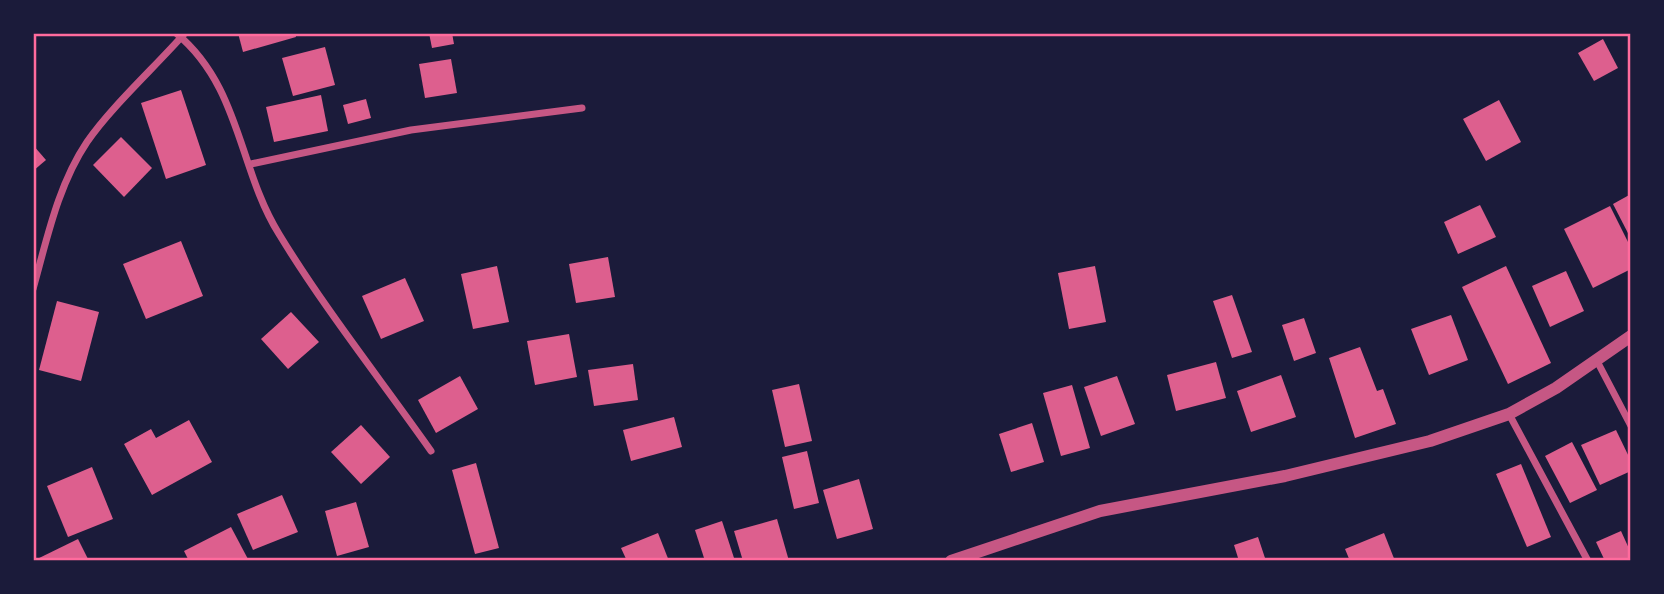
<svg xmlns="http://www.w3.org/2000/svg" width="1664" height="594" font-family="'IBM Plex Sans',sans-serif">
<rect width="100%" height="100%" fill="#1b1b3a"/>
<g fill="#dd5f8e">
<polygon points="238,33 295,33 296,37 243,52"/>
<polygon points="429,33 452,33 454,44 432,48"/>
<polygon points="1603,39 1618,68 1594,81 1578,53"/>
<polygon points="325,47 335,85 293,96 282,58"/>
<polygon points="451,59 457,93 425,98 419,64"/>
<polygon points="181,90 206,165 166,179 141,103"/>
<polygon points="321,95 328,131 274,142 266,107"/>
<polygon points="366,99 371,118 348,124 343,105"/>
<polygon points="1499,100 1521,142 1486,161 1463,119"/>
<polygon points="121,137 152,168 124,197 93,165"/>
<polygon points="33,145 46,160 33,171"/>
<polygon points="1631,194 1631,239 1613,204"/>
<polygon points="1480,205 1496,237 1458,254 1444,222"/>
<polygon points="1610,206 1631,248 1631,269 1593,288 1564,229"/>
<polygon points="181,241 203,296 146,319 123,264"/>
<polygon points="608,257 615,297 576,303 569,264"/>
<polygon points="497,266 509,322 473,329 461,274"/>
<polygon points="1095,266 1106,322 1069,329 1058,273"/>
<polygon points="1506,266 1551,363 1508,384 1462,287"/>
<polygon points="1566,271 1584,311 1550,327 1532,286"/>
<polygon points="405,278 424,321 381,339 362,296"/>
<polygon points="1232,295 1252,352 1232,358 1213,301"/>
<polygon points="57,301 99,312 81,381 39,370"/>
<polygon points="291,312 319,342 288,369 261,339"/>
<polygon points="1451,315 1468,360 1429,375 1411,329"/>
<polygon points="1304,318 1316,353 1294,361 1282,325"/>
<polygon points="569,334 577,377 535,385 527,341"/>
<polygon points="1360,347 1377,391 1383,389 1396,424 1355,438 1329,358"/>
<polygon points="1216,362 1226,398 1176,411 1167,375"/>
<polygon points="633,364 638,400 594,406 588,370"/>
<polygon points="1281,375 1296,417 1251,432 1237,391"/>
<polygon points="460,376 478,409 436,433 418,400"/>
<polygon points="1117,376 1135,424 1101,436 1084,387"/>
<polygon points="799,384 812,441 785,447 772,390"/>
<polygon points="1072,385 1090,448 1061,456 1043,393"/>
<polygon points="674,417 682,447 631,461 623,430"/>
<polygon points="189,420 212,462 152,495 124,444 151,429 156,438"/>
<polygon points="1032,423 1044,462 1011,472 999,434"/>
<polygon points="361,425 390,457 361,484 331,452"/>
<polygon points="1616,430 1631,461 1631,471 1600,485 1581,445"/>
<polygon points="1572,442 1597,490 1570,503 1545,456"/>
<polygon points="807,451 819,503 794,509 782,457"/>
<polygon points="476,463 499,548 475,554 452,470"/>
<polygon points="1521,464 1551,537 1527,547 1496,474"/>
<polygon points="92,467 113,519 68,537 47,486"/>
<polygon points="859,479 873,529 837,539 823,490"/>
<polygon points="282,495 298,532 253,550 237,514"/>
<polygon points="356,502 369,547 337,556 325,511"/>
<polygon points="777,519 789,561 743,561 734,531"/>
<polygon points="722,521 735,561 705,561 695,530"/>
<polygon points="231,527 249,561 189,561 184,551"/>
<polygon points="1621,531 1631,553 1631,561 1605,561 1596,542"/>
<polygon points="658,533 669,561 627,561 621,548"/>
<polygon points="1384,533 1395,561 1350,561 1345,549"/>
<polygon points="1258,537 1266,561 1239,561 1234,545"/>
<polygon points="78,539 89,561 33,561"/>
</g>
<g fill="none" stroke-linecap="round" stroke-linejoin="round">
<g stroke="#c65784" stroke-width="7">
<path d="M176,33C241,87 238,168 279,234C324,308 381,380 431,451"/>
<polyline points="251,164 411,130 582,108"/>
<path d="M33,289C47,239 58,185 87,142C111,107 156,66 185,33"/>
<polyline points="1597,361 1631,426"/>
<polyline points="1509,414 1588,561"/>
</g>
<polyline stroke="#c65784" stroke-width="12" points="951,561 1100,511 1285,476 1430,441 1509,414 1556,388 1631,336"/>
</g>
<rect width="1664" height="594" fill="none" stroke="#1b1b3a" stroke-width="70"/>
<rect x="35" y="35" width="1594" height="524" fill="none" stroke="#ff6b9d" stroke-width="2.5"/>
</svg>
